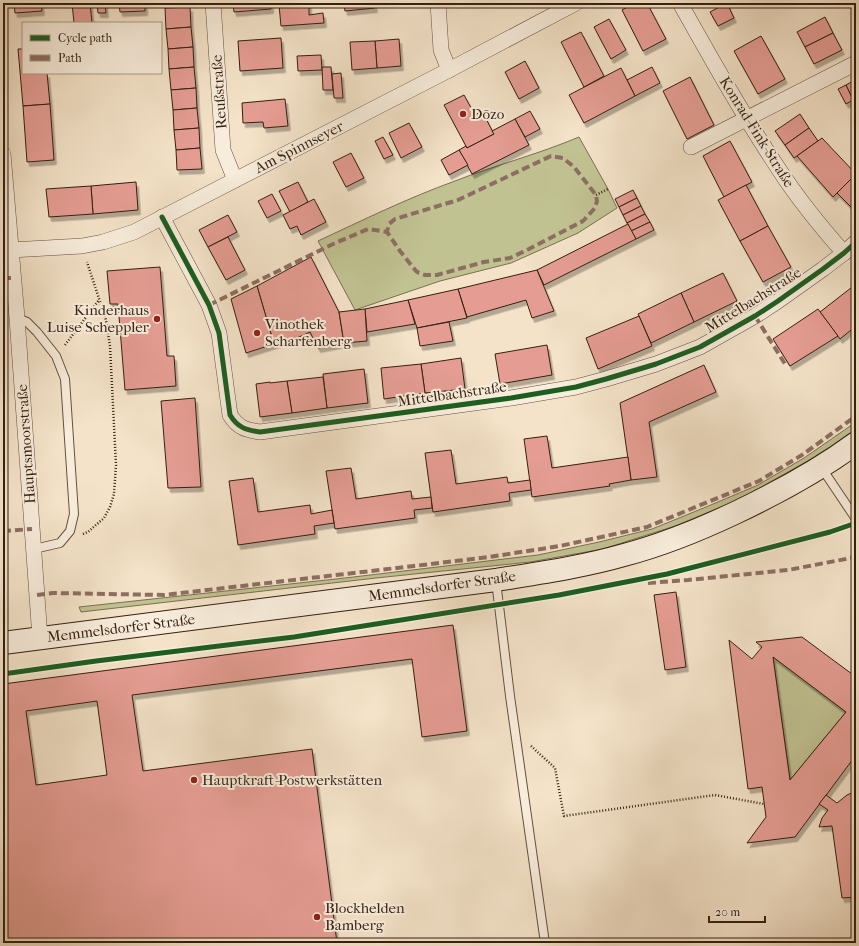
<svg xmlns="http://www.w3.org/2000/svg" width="859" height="946" font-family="'IM FELL French Canon',serif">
<defs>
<filter id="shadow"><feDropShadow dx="2.5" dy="4.5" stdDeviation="0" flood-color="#0004"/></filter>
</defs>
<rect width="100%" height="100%" fill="#f4e3c9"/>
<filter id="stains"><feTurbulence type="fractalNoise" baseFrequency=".005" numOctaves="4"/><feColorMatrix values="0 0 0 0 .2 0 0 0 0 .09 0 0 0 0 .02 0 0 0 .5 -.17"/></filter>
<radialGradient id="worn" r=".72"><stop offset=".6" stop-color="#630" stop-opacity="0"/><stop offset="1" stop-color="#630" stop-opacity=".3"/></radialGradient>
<g fill="#c1c292" stroke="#7b7051">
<path d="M579,137L608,189L617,208L578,233L511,263L440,281L355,310L318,241C363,220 408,198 455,181C496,165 539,154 579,137Z"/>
<polygon points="856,422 856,430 820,454 738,500 675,526 603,549 530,562 376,578 81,612 79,607 345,578 538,555 599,542 652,529 706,507 758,485 804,458"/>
<polygon points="773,657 846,712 790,780"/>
</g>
<g fill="#e59d93" stroke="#351f10" fill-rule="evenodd" filter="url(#shadow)">
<polygon points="14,3 41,3 42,11 15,13"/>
<polygon points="72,3 90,3 92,23 74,23"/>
<polygon points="97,3 105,3 106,13 98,13"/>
<polygon points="119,3 145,3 145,11 120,12"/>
<polygon points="233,3 271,3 271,9 234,12"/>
<polygon points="302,3 309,3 309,15 323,13 324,23 281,26 279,5"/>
<polygon points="344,3 374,3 375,8 345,11"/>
<polygon points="635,3 647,3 666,39 643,51 622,10"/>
<polygon points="727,3 734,18 718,26 710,12"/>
<polygon points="190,7 191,27 166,29 165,8"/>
<polygon points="825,17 833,33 805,47 797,32"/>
<polygon points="609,19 626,50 611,59 594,27"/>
<polygon points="191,27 193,47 168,49 166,29"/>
<polygon points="581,32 604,76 584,87 561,42"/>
<polygon points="833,33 842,50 814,64 805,47"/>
<polygon points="761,36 785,79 758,94 734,51"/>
<polygon points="281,38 283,68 240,71 238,41"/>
<polygon points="399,39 401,66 377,68 375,41"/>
<polygon points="375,41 377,68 352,70 350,42"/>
<polygon points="193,47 194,67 169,69 168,49"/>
<polygon points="18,49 23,49 23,73 47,73 50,104 23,106"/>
<polygon points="321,55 322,70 298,71 297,56"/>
<polygon points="525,61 539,88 519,99 505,72"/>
<polygon points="194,67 196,88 171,90 169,69"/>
<polygon points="322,67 331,67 333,90 323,90"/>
<polygon points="652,67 660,83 635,96 627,80"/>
<polygon points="621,68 635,96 584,123 569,95"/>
<polygon points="341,73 343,98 334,98 332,74"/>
<polygon points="690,77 714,125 687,139 663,91"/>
<polygon points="853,81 856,86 856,99 853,100 846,85"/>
<polygon points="846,85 853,100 846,104 838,89"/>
<polygon points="196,88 197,108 173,110 171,90"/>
<polygon points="464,95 475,115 482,111 494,134 467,148 444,105"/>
<polygon points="285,99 288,126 264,128 263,122 243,123 242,103"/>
<polygon points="50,104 54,160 27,162 23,106"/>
<polygon points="197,108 199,128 174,130 173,110"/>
<polygon points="530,111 540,129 525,137 515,119"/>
<polygon points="800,114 809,128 785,145 775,131"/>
<polygon points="515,119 529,145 472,174 459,150 466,146 467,148 494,134 492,131"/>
<polygon points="409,123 422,147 401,158 389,133"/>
<polygon points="199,128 200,148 176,150 174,130"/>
<polygon points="809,128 818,141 794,158 785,145"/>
<polygon points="383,137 393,155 384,159 375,141"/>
<polygon points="822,138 856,174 833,197 797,156"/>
<polygon points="730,141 752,182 724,197 703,156"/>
<polygon points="200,148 202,169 177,170 176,150"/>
<polygon points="459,150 468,165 449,175 441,160"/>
<polygon points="351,153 364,178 346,187 333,162"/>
<polygon points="856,174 856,212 837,193"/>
<polygon points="136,182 138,210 93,214 91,186"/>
<polygon points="298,182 308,202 290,212 279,191"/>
<polygon points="746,185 768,226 740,241 718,200"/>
<polygon points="91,186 93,214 49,217 46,189"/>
<polygon points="633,190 637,198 619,207 615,199"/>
<polygon points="272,194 281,211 267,218 258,201"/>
<polygon points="637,198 641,206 623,215 619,207"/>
<polygon points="314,199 326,222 301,235 297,226 290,229 283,215"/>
<polygon points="641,206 645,214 627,223 623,215"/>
<polygon points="645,214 650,222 631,231 627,223"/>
<polygon points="228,215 237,232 208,247 199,230"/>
<polygon points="650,222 654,230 636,239 631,231"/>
<polygon points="628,224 636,239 544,285 537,270"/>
<polygon points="768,226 791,267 763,282 740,241"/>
<polygon points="228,237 245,270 226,280 208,247"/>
<polygon points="311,257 339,312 344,343 318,348 310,332 297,338 274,344 257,286"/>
<polygon points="160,267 167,356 174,356 176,386 125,390 118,304 110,304 107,271"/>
<polygon points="537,270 554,311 532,318 526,300 467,317 458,289"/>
<polygon points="723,273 737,301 694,322 681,293"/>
<polygon points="856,284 856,326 840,339 820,312"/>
<polygon points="257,286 274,344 246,353 231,299"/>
<polygon points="458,289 467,318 417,328 408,300"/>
<polygon points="681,293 694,322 651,343 638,314"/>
<polygon points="408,300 415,324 367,332 365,309"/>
<polygon points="365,309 367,341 344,343 339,312"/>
<polygon points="818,309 838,336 790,366 773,339"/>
<polygon points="639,316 652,346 598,369 586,338"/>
<polygon points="449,322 453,341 420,346 417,328"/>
<polygon points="547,345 552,375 500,384 495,354"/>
<polygon points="461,358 465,389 425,393 421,364"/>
<polygon points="421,364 425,393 384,399 381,368"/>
<polygon points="704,365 716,392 649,422 657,477 631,480 620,403"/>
<polygon points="364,369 368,403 327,408 323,374"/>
<polygon points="323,377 327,408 292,413 287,381"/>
<polygon points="287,381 292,413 260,417 256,384 270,382 270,383"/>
<polygon points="195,398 201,487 168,488 161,401"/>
<polygon points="547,436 552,468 628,457 631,480 609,484 610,486 532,497 524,439"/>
<polygon points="451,450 456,484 507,477 508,483 530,480 531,490 509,493 510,501 433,512 425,453"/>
<polygon points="351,468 356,499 411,491 412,499 431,497 432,508 414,510 415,518 335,529 326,471"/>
<polygon points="253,478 258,512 310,505 311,514 332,510 334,523 314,526 315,534 238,545 229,481"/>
<polygon points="676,592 686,667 665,670 654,595"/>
<path d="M453,625L467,731L422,737L412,659L132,695L143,771L312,749L337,943H3V684ZM97,701L107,775L36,785L26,711Z"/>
<path d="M802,637L856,677V755L795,837L747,843L766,817L762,787L748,789L729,640L752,659L762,647L756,642ZM773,657L846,712L790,780Z"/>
<polygon points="856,791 856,897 842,898 832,826 819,827 822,818 828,810 819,804 826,795 837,803 847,795"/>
</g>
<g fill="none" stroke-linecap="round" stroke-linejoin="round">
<g stroke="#65503e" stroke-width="10">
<g id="lane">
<polyline points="17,318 27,322 37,332 56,356 65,379 74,514 70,531 60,543 34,549"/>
<polyline points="821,467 856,519"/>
<polyline points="496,581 510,696 545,943"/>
</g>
</g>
<g stroke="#65503e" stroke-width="16">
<g id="street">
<polyline points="213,3 223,150 235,180"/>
<polyline points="438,3 441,50 449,70"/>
<path d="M680,3C712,60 744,117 780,171C799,200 821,227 844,253"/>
<polyline points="691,147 856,63"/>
<polyline points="3,154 17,318 40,638"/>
<path d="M162,217L209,305L219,333L230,415C238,428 246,430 260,432L511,398L576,387L606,379L656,364L700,347L755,316L778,301L823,269L844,253L856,242"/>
<polyline points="11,250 82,246 103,242 134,232 449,70 576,3"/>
</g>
</g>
<g stroke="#351f10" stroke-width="24">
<path id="secondary" d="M3,643L496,580C539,573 582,567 624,555C662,545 699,530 735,513C777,493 818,471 856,443"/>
</g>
<g stroke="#351f10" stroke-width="2.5" stroke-dasharray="1 2" stroke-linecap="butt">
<polyline points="596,195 608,189"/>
<polyline points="65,345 99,300"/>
<polyline points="83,534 88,532 104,518 110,507 114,494 116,465 110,346 106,320 87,262"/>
<polyline points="531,746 555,768 564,816 715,795 764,804"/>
</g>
<use href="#lane" stroke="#f8eddc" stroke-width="8"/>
<use href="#street" stroke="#f8eddc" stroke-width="15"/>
<use href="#secondary" stroke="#f8eddc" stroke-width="22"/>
<g stroke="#8d6e63" stroke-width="4" stroke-dasharray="8 4" stroke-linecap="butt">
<polyline points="3,278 13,278"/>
<polyline points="209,305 333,244 368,229 387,232 400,251 416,271 419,273 425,275 437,275 484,262 510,258 527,250 583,221 595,208 597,201 596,195 574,167 563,158 551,156 458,200 395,219 389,224 387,232"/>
<polyline points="755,316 785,364"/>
<polyline points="3,531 32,529"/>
<polyline points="648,583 688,580 788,570 856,557"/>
<polyline points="37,595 53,593 164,595 414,566 489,557 560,546 647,527 759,481 802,455 856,416"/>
</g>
<g stroke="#f8eddc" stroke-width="8">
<g id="cycleway">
<path d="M162,217L209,305L219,333L230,415C238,428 246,430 260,432L511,398L576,387L606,379L656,364L700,347L755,316L778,301L823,269L844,253L856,242"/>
<polyline points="3,674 96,661 294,637 559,595 667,574 830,532 856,523"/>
</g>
</g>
<use href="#cycleway" stroke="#1b5e20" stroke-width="5"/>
</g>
<g fill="#8f2418" stroke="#f8eddc" stroke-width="1.5">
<circle cx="463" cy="114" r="4"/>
<circle cx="157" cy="319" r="4"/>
<circle cx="257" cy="333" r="4"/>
<circle cx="194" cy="780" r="4"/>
<circle cx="317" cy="917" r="4"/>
</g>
<g text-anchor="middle" stroke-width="4" stroke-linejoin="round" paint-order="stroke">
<g font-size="15" fill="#351f10" stroke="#f8eddc">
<text transform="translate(219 92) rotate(-94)" y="5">Reußstraße</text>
<text transform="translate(757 132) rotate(58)" y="5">Konrad-Fink-Straße</text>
<text transform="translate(299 147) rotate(-27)" y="5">Am Spinnseyer</text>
<text transform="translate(753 300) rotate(-32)" y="5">Mittelbachstraße</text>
<text transform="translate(452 394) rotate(-8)" y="5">Mittelbachstraße</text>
<text transform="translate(26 444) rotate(-94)" y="5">Hauptsmoorstraße</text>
<text transform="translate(442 586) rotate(-8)" y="5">Memmelsdorfer Straße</text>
<text transform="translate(121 628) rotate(-7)" y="5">Memmelsdorfer Straße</text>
</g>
<g font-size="15" fill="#351f10" stroke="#f8eddc" text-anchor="start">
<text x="471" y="119">Dōzo</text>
<text x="149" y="315" text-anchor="end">Kinderhaus<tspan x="149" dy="17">Luise Scheppler</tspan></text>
<text x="265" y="329">Vinothek<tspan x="265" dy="17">Scharfenberg</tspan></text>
<text x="202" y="785">Hauptkraft-Postwerkstätten</text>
<text x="325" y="913">Blockhelden<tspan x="325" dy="17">Bamberg</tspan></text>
</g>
</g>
<rect width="859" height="946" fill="none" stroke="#f4e3c9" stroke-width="16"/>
<rect x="4" y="4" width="851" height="938" fill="none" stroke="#351f10" stroke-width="2"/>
<rect x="8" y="8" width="843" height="930" fill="none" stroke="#351f10"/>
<rect x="22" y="22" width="140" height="52" fill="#f8eddc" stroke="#aa9b8a"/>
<rect x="30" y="35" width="20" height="6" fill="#1b5e20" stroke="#aa9b8a"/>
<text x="58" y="42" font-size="12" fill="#351f10">Cycle path</text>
<rect x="30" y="55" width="20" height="6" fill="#8d6e63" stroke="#aa9b8a"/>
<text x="58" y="62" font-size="12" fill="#351f10">Path</text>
<path d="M709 916v6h56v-6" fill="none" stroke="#351f10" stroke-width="2"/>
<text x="715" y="916" font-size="12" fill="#351f10" stroke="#f8eddc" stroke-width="3" paint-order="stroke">20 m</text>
<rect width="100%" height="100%" filter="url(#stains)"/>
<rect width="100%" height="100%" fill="url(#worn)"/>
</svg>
